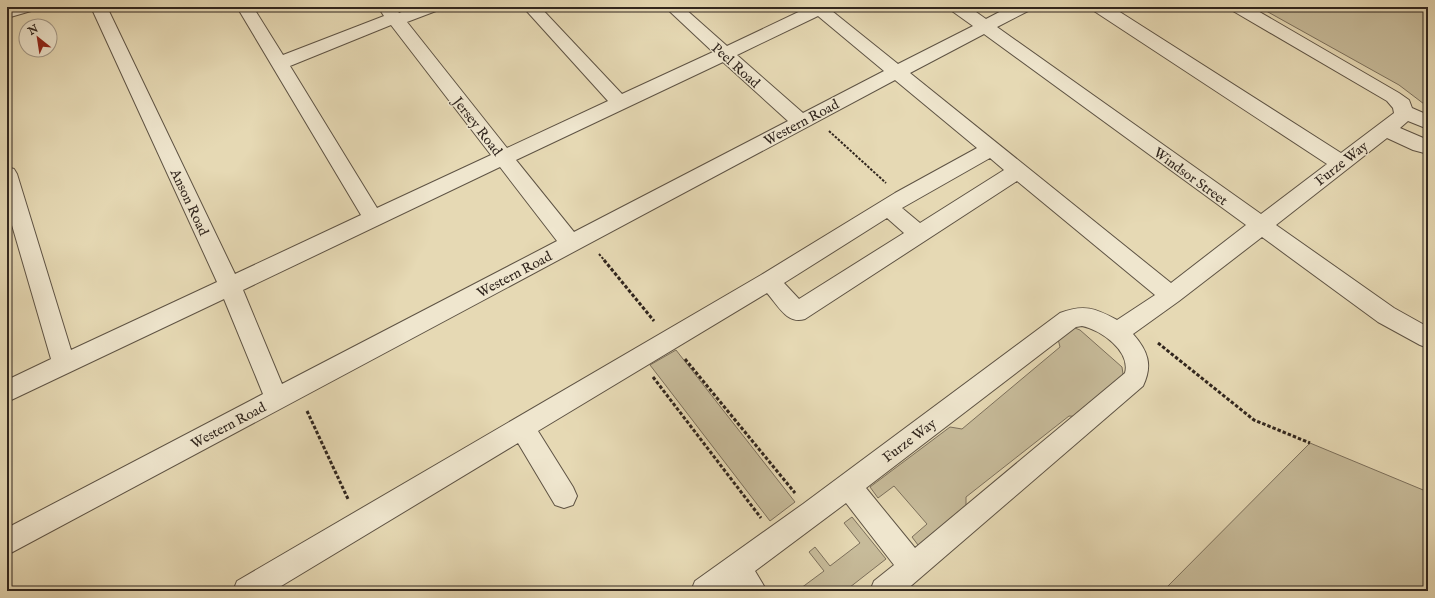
<svg xmlns="http://www.w3.org/2000/svg" width="1435" height="598" font-family="'IM FELL English',serif">
<rect width="100%" height="100%" fill="#e6d9b4"/>
<filter id="stains"><feTurbulence type="fractalNoise" baseFrequency=".005" numOctaves="4"/><feColorMatrix values="0 0 0 0 .2 0 0 0 0 .09 0 0 0 0 .02 0 0 0 .5 -.17"/></filter>
<radialGradient id="worn" r=".72"><stop offset=".6" stop-color="#630" stop-opacity="0"/><stop offset="1" stop-color="#630" stop-opacity=".3"/></radialGradient>
<g fill="#c7bb9a" stroke="#7c705c">
<polygon points="1259,7 1428,7 1428,107 1399,85"/>
<polygon points="1075,328 1080,330 1122,367 1123,374 1083,417 1069,416 966,497 966,511 921,549 912,537 927,524 894,486 878,498 870,487 950,427 962,429 1060,347 1058,339"/>
<polygon points="676,350 795,502 770,521 650,365"/>
<polygon points="1310,443 1428,492 1428,591 1163,591"/>
<polygon points="852,517 886,559 845,591 797,591 824,571 809,552 815,547 830,566 860,543 844,523"/>
</g>
<g fill="none" stroke-linecap="round" stroke-linejoin="round">
<g stroke="#5e5344" stroke-width="2">
<g id="minor">
<polygon points="7,7 33,7 31,11 7,18"/>
<path d="M91,7H107L235,274L361,215L237,7H253L283,55L384,16L378,7H395L399,13L414,7H438L436,11L407,22L507,148L608,101L523,7H540L622,94L713,52L665,7H683L727,46L809,7H827L898,64L973,26L952,11L950,7H969L986,19L1009,7H1030L1028,11L997,27L1261,214L1327,164L1094,11L1092,7H1112L1341,153L1394,113L1393,108L1387,101L1233,11L1231,7H1251L1399,93L1409,100L1412,108L1428,115V129L1408,121L1400,128L1428,140V154L1413,150L1387,138L1276,225L1394,308L1428,327V348L1420,345L1378,322L1262,237L1179,301L1133,334C1148,351 1153,365 1143,386L905,591H870L874,581L894,565L846,503L755,571L767,591H737L734,586L728,591H691L695,581L803,504L1060,313C1084,304 1095,308 1117,320L1155,295L1017,181L805,319C787,325 778,305 767,293L538,431L573,487L577,496L573,505L564,508L555,505L518,443L273,591H233L237,581L761,275L895,193L977,148L895,80L7,555V528L263,394L224,299L7,402V380L51,359L7,208V167L14,169L17,174L71,350L217,282ZM818,16L884,71L803,113L737,55ZM391,25L491,155L377,208L290,66ZM984,34L1246,225L1171,283L910,73ZM723,62L788,121L574,232L516,160ZM990,158L1004,170L920,223L902,208ZM500,167L557,241L282,384L243,290ZM887,218L904,233L799,299L784,283ZM1082,326C1101,330 1131,351 1125,373L915,548L866,488L1076,327Z"/>
</g>
</g>
<g stroke="#31261e" stroke-width="2" stroke-dasharray="2.5 1.5" stroke-linecap="butt">
<polyline points="829,131 886,183"/>
<polyline points="599,254 605,261"/>
</g>
<g stroke="#31261e" stroke-width="3" stroke-dasharray="3.5 2" stroke-linecap="butt">
<polyline points="604,260 654,321"/>
<polyline points="1158,343 1254,420 1310,443"/>
<polyline points="685,359 795,493"/>
<polyline points="653,377 761,518"/>
<polyline points="307,411 348,499"/>
</g>
<use href="#minor" fill="#efe6ce" fill-rule="evenodd"/>
</g>
<g text-anchor="middle" stroke-width="3" stroke-linejoin="round" paint-order="stroke">
<g font-size="14" fill="#31261e" stroke="#efe6ce">
<text transform="translate(736 65) rotate(42)" y="5">Peel Road</text>
<text transform="translate(801 122) rotate(-28)" y="5">Western Road</text>
<text transform="translate(478 126) rotate(52)" y="5">Jersey Road</text>
<text transform="translate(1341 163) rotate(-38)" y="5">Furze Way</text>
<text transform="translate(1191 176) rotate(36)" y="5">Windsor Street</text>
<text transform="translate(190 202) rotate(65)" y="5">Anson Road</text>
<text transform="translate(514 274) rotate(-28)" y="5">Western Road</text>
<text transform="translate(228 425) rotate(-28)" y="5">Western Road</text>
<text transform="translate(909 440) rotate(-37)" y="5">Furze Way</text>
</g>
</g>
<rect width="1435" height="598" fill="none" stroke="#e6d9b4" stroke-width="24"/>
<rect x="8" y="8" width="1419" height="582" fill="none" stroke="#31261e" stroke-width="2"/>
<rect x="12" y="12" width="1411" height="574" fill="none" stroke="#31261e"/>
<g transform="translate(38 38) rotate(330)"><circle r="19" fill="#efe6ce" stroke="#a39988"/>
<path d="M0-3L7 15L0 10L-7 15Z" fill="#8f2418"/>
<text y="-6" font-size="11" font-weight="bold" text-anchor="middle" fill="#31261e">N</text>
</g>
<rect width="100%" height="100%" filter="url(#stains)"/>
<rect width="100%" height="100%" fill="url(#worn)"/>
</svg>
